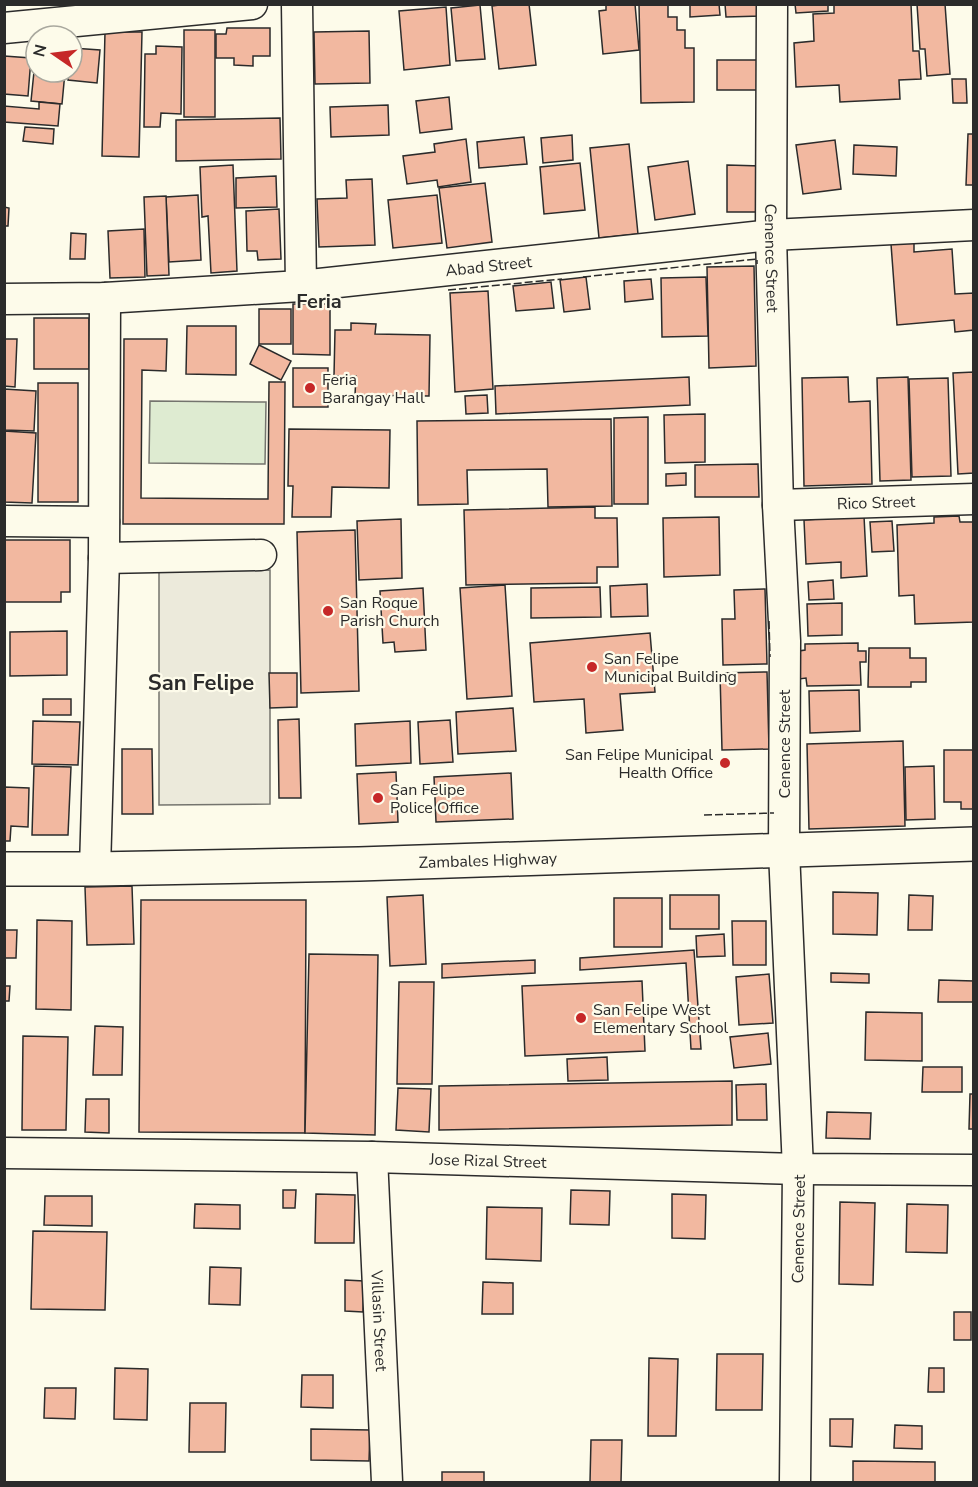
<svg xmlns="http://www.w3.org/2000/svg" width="978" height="1487" font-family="'Nunito Sans',sans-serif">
<rect width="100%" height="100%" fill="#fdfbea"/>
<polygon fill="#deebd1" stroke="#74746e" stroke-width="1.5" points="150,401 266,402 265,464 149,463"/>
<polygon fill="#eceadb" stroke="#74746e" stroke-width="1.5" points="270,570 270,804 159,805 159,571"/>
<g fill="#f2b8a0" stroke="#2b2b2b" stroke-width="1.5">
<polygon points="507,4 529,4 536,65 499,69 492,6"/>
<polygon points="606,4 635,4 639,50 603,54 599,11 606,10"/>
<polygon points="639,4 668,4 668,17 677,17 677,30 685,30 685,48 694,48 694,102 641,103"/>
<polygon points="690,4 719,4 720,15 690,17"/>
<polygon points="725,4 760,4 761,16 726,17"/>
<polygon points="795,4 828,4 828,11 796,13"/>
<polygon points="834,4 911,4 913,51 919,51 921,79 899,80 900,99 840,102 839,85 796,87 794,43 814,41 813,14 834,13"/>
<polygon points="917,4 945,4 950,74 927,76 925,49 920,49"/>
<polygon points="480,5 485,59 456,61 451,8"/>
<polygon points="446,7 450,65 404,70 399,11"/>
<polygon points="227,28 270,28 270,56 253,56 253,66 234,65 234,58 216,58 216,34 226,34"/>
<rect x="184" y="30" width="31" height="87"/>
<polygon points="369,31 370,83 315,84 314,32"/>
<polygon points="105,32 142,32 139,157 102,156"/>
<polygon points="156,46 182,47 181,114 161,113 160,127 144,127 145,54 156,54"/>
<polygon points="72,48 100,50 97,83 68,80 69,72 72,72"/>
<polygon points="36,52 36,72 65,72 62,104 31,101"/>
<polygon points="4,56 31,58 28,96 4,94"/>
<rect x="717" y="60" width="41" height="30"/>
<polygon points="952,79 966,79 967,103 953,103"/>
<polygon points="449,97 452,129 420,133 416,101"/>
<polygon points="39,102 60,104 58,126 4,122 4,106 39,109"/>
<polygon points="388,105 389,135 331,137 330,107"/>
<polygon points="280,118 281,159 176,161 176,120"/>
<polygon points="25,127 54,129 53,144 23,141"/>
<polygon points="968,134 974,134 974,185 966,185"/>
<polygon points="572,135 573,160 543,163 541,138"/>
<polygon points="524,137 527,164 479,168 477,142"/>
<polygon points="466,139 471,182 438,187 437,180 407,184 403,156 435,152 434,144"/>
<polygon points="835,140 841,189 803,194 796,145"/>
<polygon points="629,144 638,234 599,238 590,148"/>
<polygon points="854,145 897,147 896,176 853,174"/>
<polygon points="688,161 695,214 655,220 648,167"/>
<polygon points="580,163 585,210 544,214 540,167"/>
<polygon points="233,165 237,271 211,273 208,216 202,217 200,167"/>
<polygon points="727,165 761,166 761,212 727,212"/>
<polygon points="276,176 277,207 236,208 236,178"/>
<polygon points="372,179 375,245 319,247 317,199 347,198 346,180"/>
<polygon points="485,183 492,242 447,248 439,188"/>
<polygon points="198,195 201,260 169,262 166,197"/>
<polygon points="437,195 442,243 393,248 388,200"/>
<polygon points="166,196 169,275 147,276 144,197"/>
<polygon points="4,207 9,208 8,226 4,226"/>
<polygon points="279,209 281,259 258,260 257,251 247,251 246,211"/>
<polygon points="144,229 145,277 110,278 108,231"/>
<polygon points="71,233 86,234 85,259 70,259"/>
<polygon points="914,242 914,252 952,249 955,294 974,293 974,330 955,332 954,320 897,325 891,244"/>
<polygon points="754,266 756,366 709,368 707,267"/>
<polygon points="586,277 590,309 564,312 560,280"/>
<polygon points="706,277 708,336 662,337 661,278"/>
<polygon points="651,279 653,299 625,302 624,281"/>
<polygon points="551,282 554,308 516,311 513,286"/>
<polygon points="488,291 493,389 455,392 450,293"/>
<polygon points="293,304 330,304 330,355 293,354"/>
<rect x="259" y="309" width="32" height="35"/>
<rect x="34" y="318" width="55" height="51"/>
<polygon points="351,323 376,324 375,334 430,335 429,396 355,395 356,376 334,376 335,330 351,330"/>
<polygon points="187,326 236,326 236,375 186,374"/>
<polygon points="4,339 17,339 15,387 4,386"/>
<polygon points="124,339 167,339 166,371 142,370 141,498 268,499 269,382 285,382 284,524 123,524"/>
<polygon points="259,345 291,361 281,380 250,364"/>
<rect x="293" y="368" width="35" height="39"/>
<polygon points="974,372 974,473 958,474 953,373"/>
<polygon points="689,377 690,405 496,414 495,386"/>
<polygon points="848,377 849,402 870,401 872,484 804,486 802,378"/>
<polygon points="908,377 911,480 880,481 877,378"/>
<polygon points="948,378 951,476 912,477 909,379"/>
<rect x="38" y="383" width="40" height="119"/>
<polygon points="4,389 36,391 34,431 4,430"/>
<polygon points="487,395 488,413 466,414 465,396"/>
<polygon points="705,414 705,462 665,463 664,415"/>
<polygon points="648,417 648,504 614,504 614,418"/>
<polygon points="611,419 612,506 548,507 547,469 467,470 468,504 418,505 417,421"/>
<polygon points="289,429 390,430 389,488 332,487 331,517 292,517 293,486 288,486"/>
<polygon points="4,431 36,433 32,503 4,502"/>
<polygon points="758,464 759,497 695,497 695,465"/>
<polygon points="686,473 686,485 666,486 666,474"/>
<polygon points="595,507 595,518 617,518 618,567 597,567 597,583 466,585 464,510"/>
<polygon points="864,516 867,576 841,578 841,562 806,564 804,520"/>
<polygon points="959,516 960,522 974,522 974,622 915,624 914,595 899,596 897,525 934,523 934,517"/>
<polygon points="719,517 720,575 664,577 663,518"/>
<polygon points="401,519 402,578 359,580 357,521"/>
<polygon points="892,521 894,551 872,552 870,522"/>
<polygon points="355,530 359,691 301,693 297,532"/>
<polygon points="4,540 70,540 70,592 61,592 61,602 4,602"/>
<polygon points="833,580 834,599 809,600 808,582"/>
<polygon points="647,584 648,616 611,617 610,586"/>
<polygon points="505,585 512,696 467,699 460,588"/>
<polygon points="600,587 601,617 531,618 531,588"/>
<polygon points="423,588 426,650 395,652 394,642 383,643 380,591"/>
<polygon points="765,589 767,664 723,665 722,619 735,619 734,590"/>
<polygon points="842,603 842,635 808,636 807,604"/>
<polygon points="67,631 67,675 10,676 10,632"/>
<polygon points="650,633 655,692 620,694 623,730 586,733 584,699 534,702 530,643"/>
<polygon points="858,643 858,651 866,651 866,662 860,662 861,685 807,686 806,678 799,679 799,651 805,650 805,644"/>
<polygon points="869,648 910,648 910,658 926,658 926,682 911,682 911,687 868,687"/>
<polygon points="767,672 769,749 722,750 720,673"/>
<polygon points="269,673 297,673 297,707 270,708"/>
<polygon points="859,690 860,731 810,733 809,691"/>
<rect x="43" y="699" width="28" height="16"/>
<polygon points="513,708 516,751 458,754 456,712"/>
<polygon points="299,719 301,798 279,798 278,720"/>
<polygon points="450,720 453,762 420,764 418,722"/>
<polygon points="33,721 80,722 78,765 32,764"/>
<polygon points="410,721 411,763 356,766 355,724"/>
<polygon points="903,741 905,826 809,829 807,744"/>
<polygon points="122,749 152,749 153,814 122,814"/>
<polygon points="944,750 974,750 974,809 961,809 961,802 944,802"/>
<polygon points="34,766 71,767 68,835 32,835"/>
<polygon points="934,766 935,819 906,820 905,767"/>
<polygon points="396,772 398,822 359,824 357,774"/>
<polygon points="511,773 513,819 436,822 434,777"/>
<polygon points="4,787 29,788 28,827 11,826 10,841 4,841"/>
<polygon points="132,886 134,944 87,945 85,887"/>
<polygon points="833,892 878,893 877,935 833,934"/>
<polygon points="423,895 426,964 390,966 387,897"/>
<rect x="670" y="895" width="49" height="34"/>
<polygon points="909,895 933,896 932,930 908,930"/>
<rect x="614" y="898" width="48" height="49"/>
<polygon points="141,900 306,900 305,1133 139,1132"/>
<polygon points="37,920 72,921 71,1010 36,1009"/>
<polygon points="732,921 766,921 766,965 733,965"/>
<polygon points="4,930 17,930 16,958 4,958"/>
<polygon points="724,934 725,956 697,957 696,936"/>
<polygon points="694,950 701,1049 691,1049 686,963 580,970 580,958"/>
<polygon points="309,954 378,955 375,1135 305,1133"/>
<polygon points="535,960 535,973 442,978 442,964"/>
<polygon points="831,973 869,974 869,983 831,982"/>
<polygon points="769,974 773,1023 739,1025 736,977"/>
<polygon points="939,980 974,981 974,1002 938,1002"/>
<polygon points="642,981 645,1051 525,1056 522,986"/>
<polygon points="399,982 434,982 432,1084 397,1084"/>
<polygon points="4,986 10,986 9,1001 4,1001"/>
<polygon points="866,1012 922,1013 922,1061 865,1060"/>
<polygon points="95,1026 123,1027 122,1075 93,1075"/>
<polygon points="768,1033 771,1064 734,1068 730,1037"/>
<polygon points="23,1036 68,1037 66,1130 22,1130"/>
<polygon points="607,1057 608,1080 568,1081 567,1059"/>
<polygon points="923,1067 962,1067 962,1092 922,1092"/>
<polygon points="732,1081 732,1125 439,1130 439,1086"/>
<polygon points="766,1084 767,1120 737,1120 736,1085"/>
<polygon points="398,1088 431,1089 429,1132 396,1130"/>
<polygon points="970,1094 974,1094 974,1129 969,1129"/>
<polygon points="86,1099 109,1099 109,1133 85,1132"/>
<polygon points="827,1112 871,1113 870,1139 826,1138"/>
<polygon points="283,1190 296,1190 295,1208 283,1208"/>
<polygon points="571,1190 610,1191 609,1225 570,1224"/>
<polygon points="316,1194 355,1195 354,1243 315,1243"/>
<polygon points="672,1194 706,1195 705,1239 672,1238"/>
<polygon points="45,1196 92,1196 92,1226 44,1225"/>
<polygon points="840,1202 875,1203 873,1285 839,1284"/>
<polygon points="195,1204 240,1205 240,1229 194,1228"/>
<polygon points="907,1204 948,1205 947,1253 906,1252"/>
<polygon points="487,1207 542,1208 541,1261 486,1259"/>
<polygon points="33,1231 107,1232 105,1310 31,1309"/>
<polygon points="210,1267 241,1268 240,1305 209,1304"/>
<polygon points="345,1280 364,1281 363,1312 345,1311"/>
<polygon points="483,1282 513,1283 513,1314 482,1314"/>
<rect x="954" y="1312" width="17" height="28"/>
<polygon points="717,1354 763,1354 762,1410 716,1410"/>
<polygon points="649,1358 678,1359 676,1436 648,1436"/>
<polygon points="115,1368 148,1369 147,1420 114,1419"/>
<polygon points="929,1368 944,1368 944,1392 928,1392"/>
<polygon points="302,1375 333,1375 333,1408 301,1407"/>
<polygon points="45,1388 76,1388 75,1419 44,1418"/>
<polygon points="190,1403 226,1403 225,1452 189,1452"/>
<polygon points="830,1419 853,1419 852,1447 830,1446"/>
<polygon points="895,1425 922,1426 922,1449 894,1448"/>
<polygon points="311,1429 370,1430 369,1461 311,1460"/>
<polygon points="591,1440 622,1440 621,1482 590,1482"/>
<polygon points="853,1461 935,1462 935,1482 853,1482"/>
<rect x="442" y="1472" width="42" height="10"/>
</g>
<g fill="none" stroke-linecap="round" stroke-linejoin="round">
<g stroke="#2b2b2b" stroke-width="33">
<g id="minor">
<polyline points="297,4 301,286"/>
<path id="s1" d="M772,4L771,235L778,505L785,641L784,851L798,1169L795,1482"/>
<polyline points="4,28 252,4"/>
<path id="s2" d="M4,299L105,298L301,286L771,235L974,225"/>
<path id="s3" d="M778,505L974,499"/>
<polyline points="4,521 104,522"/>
<polyline points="104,558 261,555"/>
<polyline points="95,869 104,558 105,298"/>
<path id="s4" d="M4,1153L372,1157L798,1169L974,1170"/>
<path id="s5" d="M372,1157L387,1482"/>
</g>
</g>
<g stroke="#2b2b2b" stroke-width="36">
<g id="major">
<path id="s6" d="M4,869H95L359,864L974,844"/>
</g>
</g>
<use href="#minor" stroke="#fdfbea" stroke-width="30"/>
<use href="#major" stroke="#fdfbea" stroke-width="33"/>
<g stroke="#2b2b2b" stroke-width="1.5" stroke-dasharray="8 3" stroke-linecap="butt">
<polyline points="583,277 757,259 757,264"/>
<polyline points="448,290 562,279"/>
<polyline points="769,621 770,657"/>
<polyline points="704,815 774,813"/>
</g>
</g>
<g fill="#c62828" stroke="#fdfbea" stroke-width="2">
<circle cx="310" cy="388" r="6"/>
<circle cx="328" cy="611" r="6"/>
<circle cx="592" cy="667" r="6"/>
<circle cx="725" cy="763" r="6"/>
<circle cx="378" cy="798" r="6"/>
<circle cx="581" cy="1018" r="6"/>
</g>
<g text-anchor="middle" stroke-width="4.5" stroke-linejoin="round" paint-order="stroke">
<g font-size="16" fill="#2b2b2b" stroke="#fdfbea">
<text dy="6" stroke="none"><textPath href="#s1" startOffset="254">Cenence Street</textPath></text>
<text dy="6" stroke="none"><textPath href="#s2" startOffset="486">Abad Street</textPath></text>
<text dy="6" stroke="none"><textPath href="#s3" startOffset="98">Rico Street</textPath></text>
<text transform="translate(784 744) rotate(-90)" y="6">Cenence Street</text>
<text dy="6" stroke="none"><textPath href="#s6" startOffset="484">Zambales Highway</textPath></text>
<text dy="6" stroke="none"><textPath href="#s4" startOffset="484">Jose Rizal Street</textPath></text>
<text transform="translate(798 1229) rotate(-89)" y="6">Cenence Street</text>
<text dy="6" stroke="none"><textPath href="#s5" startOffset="164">Villasin Street</textPath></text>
</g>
<g font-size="16" fill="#2b2b2b" stroke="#fdfbea" text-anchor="start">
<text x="322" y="385">Feria<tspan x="322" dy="18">Barangay Hall</tspan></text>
<text x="340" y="608">San Roque<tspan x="340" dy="18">Parish Church</tspan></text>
<text x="604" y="664">San Felipe<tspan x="604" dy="18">Municipal Building</tspan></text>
<text x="713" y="760" text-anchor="end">San Felipe Municipal<tspan x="713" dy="18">Health Office</tspan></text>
<text x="390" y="795">San Felipe<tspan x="390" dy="18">Police Office</tspan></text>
<text x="593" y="1015">San Felipe West<tspan x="593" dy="18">Elementary School</tspan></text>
</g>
<g font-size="20" font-weight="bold" fill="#2b2b2b" stroke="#fdfbea">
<text x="319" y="308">Feria</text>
</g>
<g font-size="22" font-weight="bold" fill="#2b2b2b" stroke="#fdfbea">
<text x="201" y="690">San Felipe</text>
</g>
</g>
<rect width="978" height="1487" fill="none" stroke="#2b2b2b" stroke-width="12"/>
<g transform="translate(54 54) rotate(284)"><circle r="28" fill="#fdfbea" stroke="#a9a89e" stroke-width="1.5"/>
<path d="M0-4.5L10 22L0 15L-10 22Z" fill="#c62828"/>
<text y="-9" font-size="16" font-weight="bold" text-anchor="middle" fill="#2b2b2b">N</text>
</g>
</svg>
